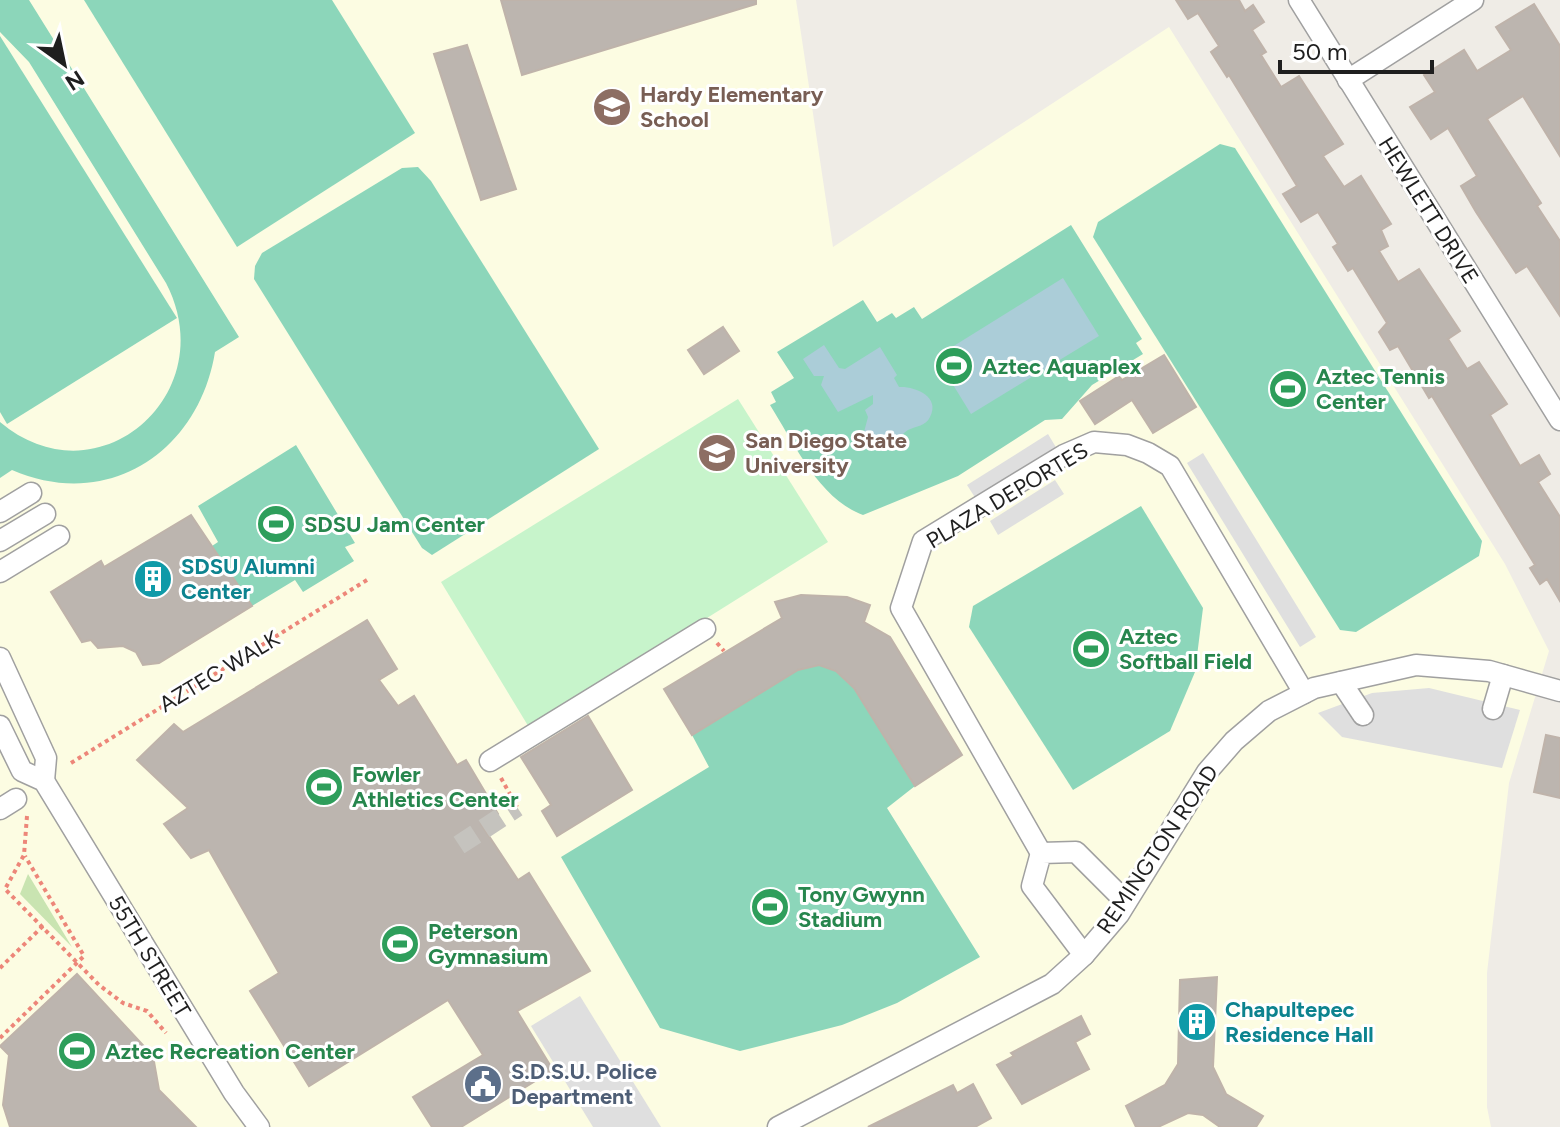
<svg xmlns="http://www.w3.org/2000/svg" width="1560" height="1127" font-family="Figtree,sans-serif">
<rect width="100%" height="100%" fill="#efece6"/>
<polygon fill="#fcfce2" points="0,0 796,0 833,247 1169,27 1505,564 1549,651 1509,783 1487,973 1487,1107 1491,1127 0,1127"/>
<polygon fill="#c9e4b1" points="28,874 72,947 20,894"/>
<polygon fill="#c7f4cb" points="738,399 828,542 530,729 441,582"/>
<g fill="#8cd6ba">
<path d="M0,0H29L239,337L215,352C199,451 109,512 12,470L0,478V422C97,504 224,395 166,283L29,62L0,32Z"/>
<polygon points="84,0 332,0 415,133 237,247"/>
<polygon points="0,36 177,318 7,424 0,412"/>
<polygon points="1220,144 1235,148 1482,541 1479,556 1356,632 1340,630 1093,237 1098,222"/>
<polygon points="418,167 431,181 599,449 432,555 422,548 254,279 255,266 262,253 402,168"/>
<path d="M1071,225L1142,339L1136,343L1143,354L1092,385L1062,419L1045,420L958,476L863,515C819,499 794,443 770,405L776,402L771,392L794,378L777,352L863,300L877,322L892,313L896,318L914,307L922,319Z"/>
<polygon points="296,445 355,543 345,547 354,561 303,592 295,580 252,606 212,546 218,542 198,506"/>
<polygon points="1141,506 1203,608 1195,672 1170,731 1073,790 969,627 973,606"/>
<polygon points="819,665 836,671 854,688 915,786 887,808 980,957 897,1003 842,1025 740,1051 660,1028 561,857 709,767 692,735 798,670"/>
</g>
<g fill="#dfdfdf">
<polygon points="1048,434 1057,449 976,499 967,485"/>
<polygon points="1203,453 1316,637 1300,647 1187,463"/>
<polygon points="1055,480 1064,494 998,535 990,521"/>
<polygon points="1429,688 1520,710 1502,768 1342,737 1318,713 1372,693"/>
<polygon points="580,996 661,1127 593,1127 531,1026"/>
</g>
<g fill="#abcdd8">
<polygon points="1063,278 1099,336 971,414 936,357"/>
<path d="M824,345L839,368L845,369L880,347L897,375L894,378L899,387C914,386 941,396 930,417C926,426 916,426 908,430C900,435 896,443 889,449L871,447L864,432L868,417L865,410L873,404V395L838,412L821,385L824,376H814L803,359Z"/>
</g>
<g fill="#bcb5af" stroke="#bfb3aa" stroke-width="2">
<polygon points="501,0 756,0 756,4 522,75"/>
<polygon points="1176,0 1239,0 1245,11 1253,5 1264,22 1252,30 1266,52 1261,55 1281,87 1299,76 1343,144 1323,156 1344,187 1361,176 1391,224 1381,230 1388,246 1379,251 1398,282 1419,269 1460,331 1448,339 1467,369 1479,362 1507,404 1490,415 1520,466 1539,455 1550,474 1538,482 1560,517 1560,601 1547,579 1540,584 1530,568 1535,565 1432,396 1429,398 1398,346 1390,350 1379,332 1387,323 1353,268 1348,271 1333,247 1338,244 1318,212 1301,222 1283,194 1297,186 1229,75 1227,77 1211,52 1219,46 1198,13 1188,19"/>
<polygon points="1534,4 1560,46 1560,156 1523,96 1487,119 1541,203 1537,206 1560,241 1560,316 1527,266 1516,273 1476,212 1461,186 1477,176 1448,128 1431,139 1410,107 1435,92 1424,75 1464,50 1477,71 1511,50 1496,27"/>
<polygon points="467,45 516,189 481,200 434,54"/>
<polygon points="723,327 739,351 704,374 688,350"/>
<polygon points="1164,355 1196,407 1153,433 1132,400 1095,424 1080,401 1119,376 1122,380"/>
<polygon points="191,515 252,606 159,663 143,665 136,652 123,646 98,648 91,640 82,642 51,592 101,561 104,567"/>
<polygon points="801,595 847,597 870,605 864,622 890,637 962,755 915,786 854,688 836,671 819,665 798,670 692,735 664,689 782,618 775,602"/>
<polygon points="367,620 397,669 379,680 398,706 414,696 457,765 466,760 498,814 481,824 518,880 529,873 590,971 517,1011 553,1070 461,1127 432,1127 413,1097 483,1055 448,1000 309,1086 250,991 279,973 209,850 191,858 164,824 188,808 137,760 174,724 183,732"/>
<polygon points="588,716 632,790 557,836 542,811 551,805 521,757"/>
<polygon points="1546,735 1560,738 1560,798 1534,792"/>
<polygon points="77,974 153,1056 159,1090 196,1127 10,1127 3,1105 9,1055 0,1046"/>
<polygon points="1217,977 1213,1067 1226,1094 1263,1116 1256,1127 1220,1127 1203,1115 1188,1113 1158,1127 1136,1127 1126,1106 1165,1085 1178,1064 1180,980"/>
<polygon points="1081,1016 1090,1034 1075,1042 1089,1069 1022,1104 997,1065 1014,1056 1011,1053"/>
<polygon points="973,1084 991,1118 975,1127 868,1127 953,1085 957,1093"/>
</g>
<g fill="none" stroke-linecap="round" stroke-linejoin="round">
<polyline stroke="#c5c3be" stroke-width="20" stroke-dasharray="20 10" stroke-linecap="butt" points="459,845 517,807"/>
<g stroke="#a0a0a0" stroke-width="23">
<g id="minor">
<polyline points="1299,0 1560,420"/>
<polyline points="1348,80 1473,0"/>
<polyline points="0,512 31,493"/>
<polyline points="0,541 45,514"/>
<polyline points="0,572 59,536"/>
<polyline points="0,658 46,758 44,781"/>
<polyline points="1341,682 1363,715"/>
<polyline points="1493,709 1503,675"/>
<polyline points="0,726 22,771 44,781 234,1093 259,1127"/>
<polyline points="490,761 705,629"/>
<polyline points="0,809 16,799"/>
<polyline points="1041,853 901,608 923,541 1064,455 1094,442 1127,445 1148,453 1170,466 1304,693"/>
<polyline points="1084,955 1032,886 1041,853 1076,852 1126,902"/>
<polyline points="778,1127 1052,984 1084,955 1119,914 1207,772 1234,741 1269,711 1314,688 1416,665 1489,671 1560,691"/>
</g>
</g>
<g stroke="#ed8679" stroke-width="4" stroke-dasharray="4 4" stroke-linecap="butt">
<polyline points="717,643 724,651"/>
<polyline points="71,763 367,580"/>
<polyline points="501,778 517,807"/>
<polyline points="27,816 24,855 5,889 99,985 123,1003 147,1011 166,1033"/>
<polyline points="0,968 44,925"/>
<polyline points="0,1038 84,956 25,856"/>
</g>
<use href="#minor" stroke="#fff" stroke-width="20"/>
</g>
<defs>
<g id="school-disc" transform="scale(2)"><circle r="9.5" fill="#8d6e63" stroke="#fff"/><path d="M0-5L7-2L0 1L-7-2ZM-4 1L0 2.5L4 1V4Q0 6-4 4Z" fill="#fff"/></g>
<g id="stadium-disc" transform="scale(2)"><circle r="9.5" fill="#2e9e5b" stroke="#fff"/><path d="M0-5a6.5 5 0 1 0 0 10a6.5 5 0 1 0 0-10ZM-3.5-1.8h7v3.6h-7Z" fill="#fff"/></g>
<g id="university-disc" transform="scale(2)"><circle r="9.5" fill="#8d6e63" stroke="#fff"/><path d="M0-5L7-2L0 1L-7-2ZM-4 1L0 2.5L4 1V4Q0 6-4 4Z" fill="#fff"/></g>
<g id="building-disc" transform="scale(2)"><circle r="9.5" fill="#0f9aa8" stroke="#fff"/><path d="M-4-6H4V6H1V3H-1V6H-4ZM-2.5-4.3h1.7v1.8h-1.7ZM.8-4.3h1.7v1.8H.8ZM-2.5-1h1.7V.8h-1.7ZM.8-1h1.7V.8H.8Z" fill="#fff"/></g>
<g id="civic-disc" transform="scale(2)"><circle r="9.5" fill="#5c6f8a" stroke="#fff"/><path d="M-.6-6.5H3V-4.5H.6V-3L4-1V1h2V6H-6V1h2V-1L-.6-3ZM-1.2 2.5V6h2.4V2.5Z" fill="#fff"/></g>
</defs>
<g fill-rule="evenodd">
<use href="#school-disc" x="612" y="107"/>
<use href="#stadium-disc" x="954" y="366"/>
<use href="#stadium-disc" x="1288" y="389"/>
<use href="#university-disc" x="717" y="453"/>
<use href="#stadium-disc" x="276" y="524"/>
<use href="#building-disc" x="153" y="579"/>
<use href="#stadium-disc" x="1091" y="649"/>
<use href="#stadium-disc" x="324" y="787"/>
<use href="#stadium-disc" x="770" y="907"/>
<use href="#stadium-disc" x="400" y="944"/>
<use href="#building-disc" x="1197" y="1022"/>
<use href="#stadium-disc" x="77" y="1051"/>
<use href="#civic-disc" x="483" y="1084"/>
</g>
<g text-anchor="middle" stroke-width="6" stroke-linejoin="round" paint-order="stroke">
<g font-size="22" font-weight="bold" fill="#785e54" stroke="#fff" text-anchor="start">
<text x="640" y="102">Hardy Elementary<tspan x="640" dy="25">School</tspan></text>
<text x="745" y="448">San Diego State<tspan x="745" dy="25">University</tspan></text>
</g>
<g font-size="22" fill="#1f1f1f" stroke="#fff">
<text transform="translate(1429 210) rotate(58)" y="8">HEWLETT DRIVE</text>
<text transform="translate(1007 495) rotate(-31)" y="8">PLAZA DEPORTES</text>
<text transform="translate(219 671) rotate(-31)" y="8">AZTEC WALK</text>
<text transform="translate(1157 849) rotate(-56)" y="8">REMINGTON ROAD</text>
<text transform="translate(150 956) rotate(59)" y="8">55TH STREET</text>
</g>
<g font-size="22" font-weight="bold" fill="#27864d" stroke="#fff" text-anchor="start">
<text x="982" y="374">Aztec Aquaplex</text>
<text x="1316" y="384">Aztec Tennis<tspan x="1316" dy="25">Center</tspan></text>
<text x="304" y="532">SDSU Jam Center</text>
<text x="1119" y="644">Aztec<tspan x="1119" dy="25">Softball Field</tspan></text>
<text x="352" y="782">Fowler<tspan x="352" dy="25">Athletics Center</tspan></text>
<text x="798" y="902">Tony Gwynn<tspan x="798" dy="25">Stadium</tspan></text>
<text x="428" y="939">Peterson<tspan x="428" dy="25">Gymnasium</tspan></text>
<text x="105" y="1059">Aztec Recreation Center</text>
</g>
<g font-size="22" font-weight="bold" fill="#0d838f" stroke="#fff" text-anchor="start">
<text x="181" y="574">SDSU Alumni<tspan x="181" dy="25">Center</tspan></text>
<text x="1225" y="1017">Chapultepec<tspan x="1225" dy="25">Residence Hall</tspan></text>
</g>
<g font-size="22" font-weight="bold" fill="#4e5e75" stroke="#fff" text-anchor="start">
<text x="511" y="1079">S.D.S.U. Police<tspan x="511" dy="25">Department</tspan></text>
</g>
</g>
<g transform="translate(64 64) rotate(147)" stroke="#ffffff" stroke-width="6" paint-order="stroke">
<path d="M0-6L14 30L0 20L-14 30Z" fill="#1f1f1f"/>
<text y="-12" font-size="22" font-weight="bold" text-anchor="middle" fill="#1f1f1f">N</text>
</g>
<path d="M1280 60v12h152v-12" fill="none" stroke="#1f1f1f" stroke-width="4"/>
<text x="1292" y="60" font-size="24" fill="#1f1f1f" stroke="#ffffff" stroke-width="6" paint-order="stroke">50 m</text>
</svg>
